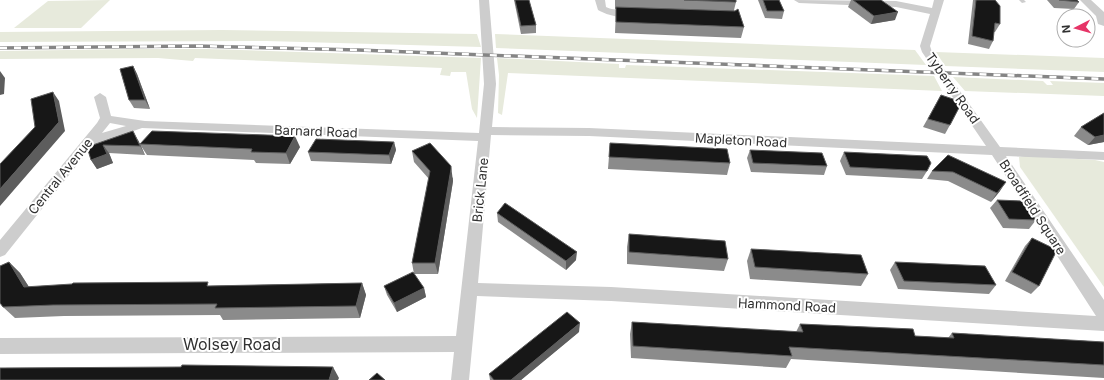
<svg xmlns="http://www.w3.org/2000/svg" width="1104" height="380" font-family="Inter,sans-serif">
<rect width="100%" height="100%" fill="#fff"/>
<g fill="#e7eadc">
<polygon points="110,0 81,28 14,28 48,1"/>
<polygon points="222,30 477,34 481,47 266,41 0,42 0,32"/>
<polygon points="495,34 915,50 926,65 496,48"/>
<polygon points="136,49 208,49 481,58 477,118 472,109 466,72 451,72 450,76 440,75 442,68 195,58 193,61 158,58 0,59 0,51"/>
<polygon points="936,52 1104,58 1104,72 945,66"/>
<polygon points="497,58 619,64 619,68 625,68 626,65 934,76 942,91 508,73 502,115 498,113 499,75"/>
<polygon points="953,77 1043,81 1047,85 1053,85 1050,81 1104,83 1104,96 965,91"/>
<polygon points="1025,156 1095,160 1104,162 1104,287 1020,167 1019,157"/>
</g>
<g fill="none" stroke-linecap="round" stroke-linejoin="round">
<polygon fill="#cdcdcd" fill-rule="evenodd" points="1019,0 1024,0 1026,2 1022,3"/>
<g fill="#cdcdcd" fill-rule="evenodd">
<path d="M479,0H489L496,84L492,127L589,128L986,146L922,52L920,46L930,14L896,7L799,3L794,0L896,1L932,8L934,0H944L930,46L932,52L1000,147L1104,152V160L1006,156L1104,300V331L611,301L477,296L469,380H451L454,352L0,354V338L456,336L478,141L142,128L93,145L5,255L0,257V240L97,123L100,118L94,97L100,93L106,97L111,116L145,121L479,133L484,84ZM110,123L126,126L102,133ZM491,135L589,136L992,155L1096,316L611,287L478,283Z"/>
<path d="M595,0H605L606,7C615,12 631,7 638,14C630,22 606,15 598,10Z"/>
<polygon points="1080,0 1091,0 1104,12 1104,26 1098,24 1096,16"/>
</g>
<g stroke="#858585" stroke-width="3.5">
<polyline id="rail" points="0,48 196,46 358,50 1104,79"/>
</g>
<use href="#rail" stroke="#fff" stroke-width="2.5" stroke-dasharray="7" stroke-linecap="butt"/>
</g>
<g fill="#8b8b8b">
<polygon points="514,0 529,0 536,25 536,33 521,34"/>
<polygon points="615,0 736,0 736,2 734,10 744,27 741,38 615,33 616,9 615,9"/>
<polygon points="758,0 779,0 784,11 782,19 765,18"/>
<polygon points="851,0 881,0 895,20 871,24 848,7"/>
<polygon points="973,0 995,0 1000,24 995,32 994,32 993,41 989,49 968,44"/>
<polygon points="1047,0 1077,0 1079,2 1074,9 1054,8"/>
<polygon points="133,66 137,74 150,109 134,108 129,100"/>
<polygon points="941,95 950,125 945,134 923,127"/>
<polygon points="1104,113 1104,142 1088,145 1074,136 1081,127"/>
<polygon points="138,140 140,144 300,147 290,164 256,163 254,160 147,155 141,146 145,155 109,153 113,163 97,169 91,160 87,147"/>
<polygon points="394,142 396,150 391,164 311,161 308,152"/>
<polygon points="610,143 730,163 727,175 608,169"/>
<polygon points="750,150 827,166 824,175 751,172 747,158"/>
<polygon points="412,151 453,178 453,181 438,274 414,274 424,288 426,297 397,312 387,295 384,286 414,274 412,263 429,179 414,162"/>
<polygon points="844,152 927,171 922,179 846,175 840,161"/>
<polygon points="948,155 1000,191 991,202 948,181 927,179 932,171"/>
<polygon points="997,200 1036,220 1029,229 1003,228 990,208"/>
<polygon points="497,213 576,260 566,270 498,222"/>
<polygon points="629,234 728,259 724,271 627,264 627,247"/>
<polygon points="1032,238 1039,286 1031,294 1005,281 1025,246"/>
<polygon points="751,249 868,274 861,286 750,279 747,261"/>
<polygon points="9,262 20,273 29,287 210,286 362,283 366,295 360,318 223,320 220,315 64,316 15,318 3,307"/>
<polygon points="895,262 996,285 989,294 898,289 890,270"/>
<polygon points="632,322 796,332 800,324 915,336 948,338 952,333 1104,342 1104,378 791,359 786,368 631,358 630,334"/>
<polygon points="579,332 521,380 490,380 489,374"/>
</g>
<g fill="#5d5d5d">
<polygon points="898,12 895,20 871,24 874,16"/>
<polygon points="133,66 137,74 150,109 145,100"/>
<polygon points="0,71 5,78 4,94 0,95"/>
<polygon points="53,92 59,101 65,131 0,206 0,189 59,122"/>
<polygon points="133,131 138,140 145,155 140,146"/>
<polygon points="1104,135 1104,142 1088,145 1095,137"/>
<polygon points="295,136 300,147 290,164 286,153"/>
<polygon points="394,142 396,150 391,164 389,155"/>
<polygon points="103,145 109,153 113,163 97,169 91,160"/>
<polygon points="451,166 453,181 438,274 435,263"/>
<polygon points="1006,182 1000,191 991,202 997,193"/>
<polygon points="577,252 576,260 566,270 566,261"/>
<polygon points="9,262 20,273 36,298 24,287"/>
<polygon points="362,283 366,295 360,318 356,306"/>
<polygon points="424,288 426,297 397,312 394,303"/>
<polygon points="580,323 579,332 521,380 511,380"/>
<polygon points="333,367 339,378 338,380 329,380"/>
</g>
<g fill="#171717" stroke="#5d5d5d">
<polygon points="515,0 529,0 536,25 521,26"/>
<polygon points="684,0 736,0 736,2 735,2"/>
<polygon points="763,0 779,0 784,11 767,11"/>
<polygon points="853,0 881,0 898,12 874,16"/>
<polygon points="976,0 995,0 1000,6 1000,24 995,23 993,41 972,36"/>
<polygon points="1059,0 1077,0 1079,2"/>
<polygon points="616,7 735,11 738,9 744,27 616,22"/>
<polygon points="133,66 145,100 129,100 120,69"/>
<polygon points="53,92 59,122 0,189 0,164 35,127 31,99"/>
<polygon points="941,95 962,102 950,125 928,119"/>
<polygon points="1104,113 1104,135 1095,137 1081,127"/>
<polygon points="133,131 140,146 103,145 107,154 91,160 87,147"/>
<polygon points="152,131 295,136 286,153 251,152 252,149 140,144"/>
<polygon points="316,139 394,142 389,155 308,152"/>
<polygon points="430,143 451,166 451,169 435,263 412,263 430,171 412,151"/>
<polygon points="610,143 727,149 730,163 609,157"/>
<polygon points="750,150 822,153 827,166 753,163"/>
<polygon points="844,152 927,156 931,163 927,171 850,167"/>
<polygon points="948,155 1006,182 997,193 953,172 932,171"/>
<polygon points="997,200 1022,201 1036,220 1009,219"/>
<polygon points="505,203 577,252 566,261 497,213"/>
<polygon points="629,234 725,241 728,259 629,252"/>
<polygon points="1032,238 1057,250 1039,286 1012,272"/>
<polygon points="751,249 861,255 868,274 755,267"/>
<polygon points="9,262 24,287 72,284 73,283 208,282 207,286 362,283 356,306 215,308 217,304 53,305 3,307 0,303 0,266"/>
<polygon points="895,262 985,266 996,285 904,281"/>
<polygon points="413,272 424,288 394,303 384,286"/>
<polygon points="567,312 580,323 511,380 494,380 489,374"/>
<polygon points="632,322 803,332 800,324 913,329 915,336 954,338 952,333 1104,342 1104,365 789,347 792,356 633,346"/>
<polygon points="182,365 333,367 329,380 0,380 0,368 181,367"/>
<polygon points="377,373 385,380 369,380"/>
</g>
<g text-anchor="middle" stroke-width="4" stroke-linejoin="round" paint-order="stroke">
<g font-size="13" fill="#303030" stroke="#fff">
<text transform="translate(953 88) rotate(55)" y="5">Tyberry Road</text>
<text transform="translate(316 131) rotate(2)" y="5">Barnard Road</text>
<text transform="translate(741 140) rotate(3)" y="5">Mapleton Road</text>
<text transform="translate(60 176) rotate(-51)" y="5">Central Avenue</text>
<text transform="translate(480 190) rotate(-84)" y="5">Brick Lane</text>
<text transform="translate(1033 207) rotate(57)" y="5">Broadfield Square</text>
<text transform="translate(787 305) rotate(3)" y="5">Hammond Road</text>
</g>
<g font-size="16" fill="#303030" stroke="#fff">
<text x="232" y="350">Wolsey Road</text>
</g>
</g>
<g transform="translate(1076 28) rotate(264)"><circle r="19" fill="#ffffff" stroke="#acacac"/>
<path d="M0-3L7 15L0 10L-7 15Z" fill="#e63467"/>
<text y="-6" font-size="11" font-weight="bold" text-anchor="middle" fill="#303030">N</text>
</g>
</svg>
